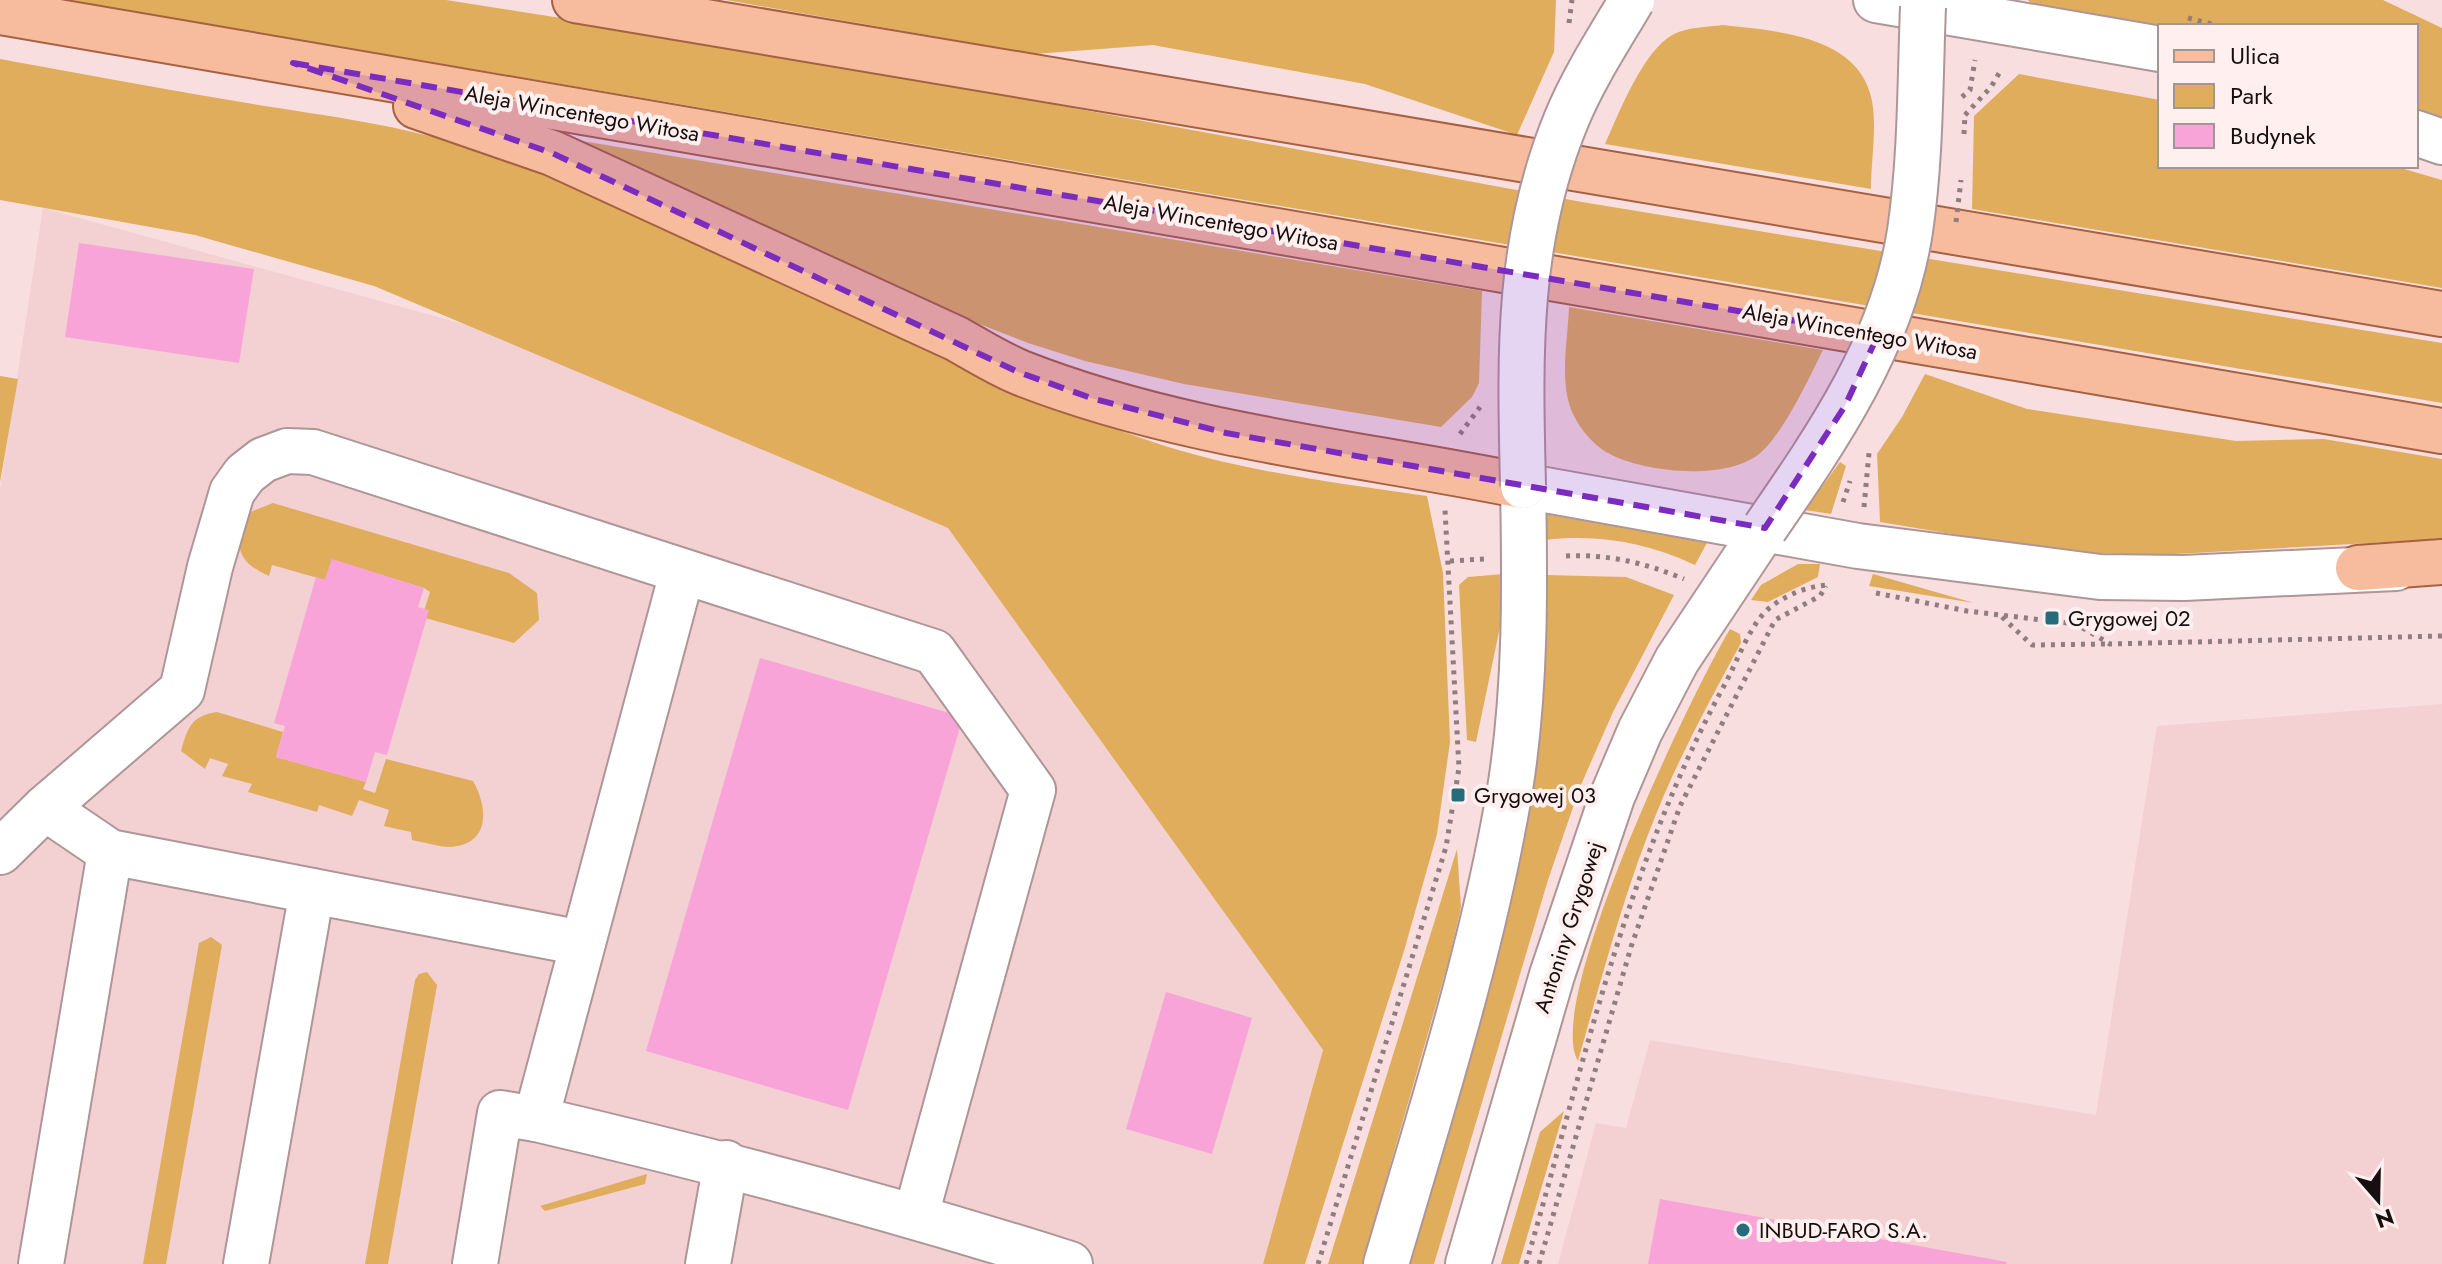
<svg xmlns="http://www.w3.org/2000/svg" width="2442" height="1264" font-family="Jost,sans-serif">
<rect width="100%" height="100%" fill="#f9dee0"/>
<g fill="#f3d0d2">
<polygon points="43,208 467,325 948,528 1323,1050 1263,1264 0,1264 0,489"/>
<polygon points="2442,704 2442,1264 1558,1264 1596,1123 1626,1128 1650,1040 2096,1115 2157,726"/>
</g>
<g fill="#e0ad5d">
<polygon points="65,0 446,0 727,44 1582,202 2442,343 2442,403"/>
<polygon points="726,0 1556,0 1554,52 1517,135 1365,84 1153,45 1035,54"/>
<polygon points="2028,0 2383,0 2442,28 2442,121 2416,111 2416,26 2160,28 2031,4"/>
<path d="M1723,25C1776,31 1860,35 1872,101C1877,128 1871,162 1871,189L1605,144C1619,113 1643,50 1674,34C1688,27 1707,27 1723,25Z"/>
<path d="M0,59C84,74 168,90 253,104C327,116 403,125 474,149C709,227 919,364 1153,442C1240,471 1336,483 1427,496L1443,573L1450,742L1437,834L1404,951L1305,1264H1263L1323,1050L948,528L374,286L195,235L0,200Z"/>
<polygon points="2019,74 2160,100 2160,166 2394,166 2442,180 2442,288 1972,209 1974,116"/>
<polygon points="564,138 1482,291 1479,383 1472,397 1441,427 1184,384 1085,361 1028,343 946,311"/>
<path d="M1569,307L1823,350C1809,378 1783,435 1759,454C1726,481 1642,473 1606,452C1593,444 1581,430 1574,416C1558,386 1568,339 1569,307Z"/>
<polygon points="1925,374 2027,409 2236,441 2324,439 2442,459 2442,539 2158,555 2060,552 1880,522 1877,454 1902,417"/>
<polygon points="0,376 18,379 0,482"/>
<polygon points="1840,462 1846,466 1831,514 1805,510"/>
<path d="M273,503L509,573L537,593L539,620L514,643L422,617L430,592L424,588L332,560L325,580L272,565L269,576C235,561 234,544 248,513Z"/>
<path d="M1544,514L1708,541L1695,565C1645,542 1599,534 1545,540Z"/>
<polygon points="1798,564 1820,564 1818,577 1768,602 1751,600 1761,585"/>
<polygon points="1503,574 1500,627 1476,742 1467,740 1459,585 1468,577"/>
<polygon points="1873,574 1974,603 1869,586"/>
<polygon points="1546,575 1626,577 1674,595 1613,712 1580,787 1548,880 1434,1264 1408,1264 1531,793 1544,682"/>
<path d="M1730,629L1740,634L1741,643C1711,698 1681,753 1657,812C1624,892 1602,977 1578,1061C1543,1003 1692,692 1730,629Z"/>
<path d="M217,712L283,732L276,757L366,782L363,789L375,793L386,759L473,781C488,807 491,845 450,847C438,847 424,842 412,840L411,832L384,826L389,810L359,800L352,816L319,805L317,812L248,792L252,784L222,776L228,764L210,758L205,769L181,751C188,727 191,716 217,712Z"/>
<polygon points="1457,849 1461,907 1450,956 1362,1264 1328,1264"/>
<polygon points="211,937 222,945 166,1264 143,1264 199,943"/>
<polygon points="427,972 437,985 388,1264 365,1264 415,980 419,974"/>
<polygon points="1564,1111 1519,1264 1501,1264 1540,1132"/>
<polygon points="647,1174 645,1184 545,1211 540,1206"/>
</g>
<g fill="#f9a4d9">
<polygon points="79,243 254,269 239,363 65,337"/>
<polygon points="332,559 424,588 418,607 429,610 387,755 375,752 366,782 276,757 285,726 274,723 316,577 325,580"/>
<polygon points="760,658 963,717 848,1110 646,1051"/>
<polygon points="1166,992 1252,1018 1212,1154 1126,1129"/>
<polygon points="1660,1199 2007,1262 2006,1264 1648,1264"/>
</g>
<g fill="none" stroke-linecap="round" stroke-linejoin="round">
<g stroke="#ae9697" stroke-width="48">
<g id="minor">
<polyline points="1876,0 2160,49"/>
<polyline points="2416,133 2442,142"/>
<path d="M682,573L536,1119C716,1161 894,1208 1070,1264"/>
<polyline points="45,808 110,852 582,943"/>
<polyline points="0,852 45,808 182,690 210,567 232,492 245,474 263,460 287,451 313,452 934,652 1033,790 916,1215"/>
<polyline points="41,1264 110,852"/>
<polyline points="246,1264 312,891"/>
<polyline points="475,1264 500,1113 536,1119"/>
<polyline points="708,1264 726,1163"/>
<path d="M1386,1264C1432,1107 1483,950 1510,789C1526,689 1525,587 1523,486L1858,546L2100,577L2184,578L2396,568"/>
<polyline points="1468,1264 1552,975 1612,797 1640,731 1677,660 1765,528"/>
</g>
</g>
<g stroke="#a56141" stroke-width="48">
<g id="major">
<polyline points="575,0 2442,314"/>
<polyline points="0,12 2442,431"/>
<path d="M416,106L552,153L957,339C978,351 999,364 1021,373C1182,436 1355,452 1523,486"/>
<polyline points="2358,568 2442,562"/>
</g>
</g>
<g stroke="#907e7f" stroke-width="5" stroke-dasharray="4 6" stroke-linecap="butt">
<polyline points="2188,18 2219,26"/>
<polyline points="1569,23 1572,0"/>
<polyline points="1962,97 1970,90 1975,60"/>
<polyline points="1965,115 1991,87 2001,70"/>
<polyline points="1460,434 1480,407"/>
<polyline points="1843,502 1850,481"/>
<polyline points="1864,507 1869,453"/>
<path d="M1566,556C1609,554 1645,563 1684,579"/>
<polyline points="1450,561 1484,559"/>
<polyline points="1876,593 1967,611 2076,624 2110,644 2442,636"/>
<polyline points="2002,617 2032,645 2109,644"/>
<polyline points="1318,1264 1446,847 1459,768 1445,510"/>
<path d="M1526,1264C1583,1068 1626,865 1725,684C1737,662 1749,627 1767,610C1783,596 1807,586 1828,585"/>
<polyline points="1539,1264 1631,947 1680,806 1775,620 1820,596 1826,586"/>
</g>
<use href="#minor" stroke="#fff" stroke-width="44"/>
<use href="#major" stroke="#f7bb9d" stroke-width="44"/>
<g stroke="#ae9697" stroke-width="48" stroke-linecap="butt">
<g id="minor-bridge">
<path d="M1523,486C1520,356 1516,241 1567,118C1584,77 1609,39 1632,0"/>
<path d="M1765,528C1827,438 1893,343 1910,231C1921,157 1920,82 1923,7"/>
</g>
</g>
<g stroke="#907e7f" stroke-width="5" stroke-dasharray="4 6" stroke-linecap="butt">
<polyline points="1964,134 1965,115"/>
<polyline points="1956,222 1961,180"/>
</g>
<use href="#minor-bridge" stroke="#fff" stroke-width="44"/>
</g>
<path fill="#7b2cbf" fill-opacity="0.2" stroke="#7b2cbf" stroke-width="6" stroke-dasharray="16 10" stroke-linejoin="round" d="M293,63L1878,335L1845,406L1765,528L1226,433L1091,398L1018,372L552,153Z"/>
<g fill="#266c7b" stroke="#ffefef" stroke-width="3">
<rect x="2044" y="610" width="16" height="16" rx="4"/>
<rect x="1450" y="787" width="16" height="16" rx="4"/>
<circle cx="1743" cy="1230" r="8"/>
</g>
<g text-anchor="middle" stroke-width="8" stroke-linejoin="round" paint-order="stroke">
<g font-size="22" fill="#170e0f" stroke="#ffefef">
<text transform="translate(582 113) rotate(10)" y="8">Aleja Wincentego Witosa</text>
<text transform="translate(1221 222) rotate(10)" y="8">Aleja Wincentego Witosa</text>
<text transform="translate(1860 331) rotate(10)" y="8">Aleja Wincentego Witosa</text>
<text transform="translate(1568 927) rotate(-72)" y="8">Antoniny Grygowej</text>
</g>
<g font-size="22" fill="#170e0f" stroke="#ffefef" text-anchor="start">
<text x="2068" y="626">Grygowej 02</text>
<text x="1474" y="803">Grygowej 03</text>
<text x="1759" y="1238">INBUD-FARO S.A.</text>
</g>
</g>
<rect x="2158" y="24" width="260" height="144" fill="#ffefef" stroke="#a29595" stroke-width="2"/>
<rect x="2174" y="50" width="40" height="12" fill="#f7bb9d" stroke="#a29595" stroke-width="2"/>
<text x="2230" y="64" font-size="24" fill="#170e0f">Ulica</text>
<rect x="2174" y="84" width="40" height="24" fill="#e0ad5d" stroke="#a29595" stroke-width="2"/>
<text x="2230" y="104" font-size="24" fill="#170e0f">Park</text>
<rect x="2174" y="124" width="40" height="24" fill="#f9a4d9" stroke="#a29595" stroke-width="2"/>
<text x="2230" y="144" font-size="24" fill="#170e0f">Budynek</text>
<g transform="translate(2378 1200) rotate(160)" stroke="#ffefef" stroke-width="6" paint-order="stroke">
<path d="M0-6L14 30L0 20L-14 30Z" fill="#170e0f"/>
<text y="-12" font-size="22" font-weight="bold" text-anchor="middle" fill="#170e0f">N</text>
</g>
</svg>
